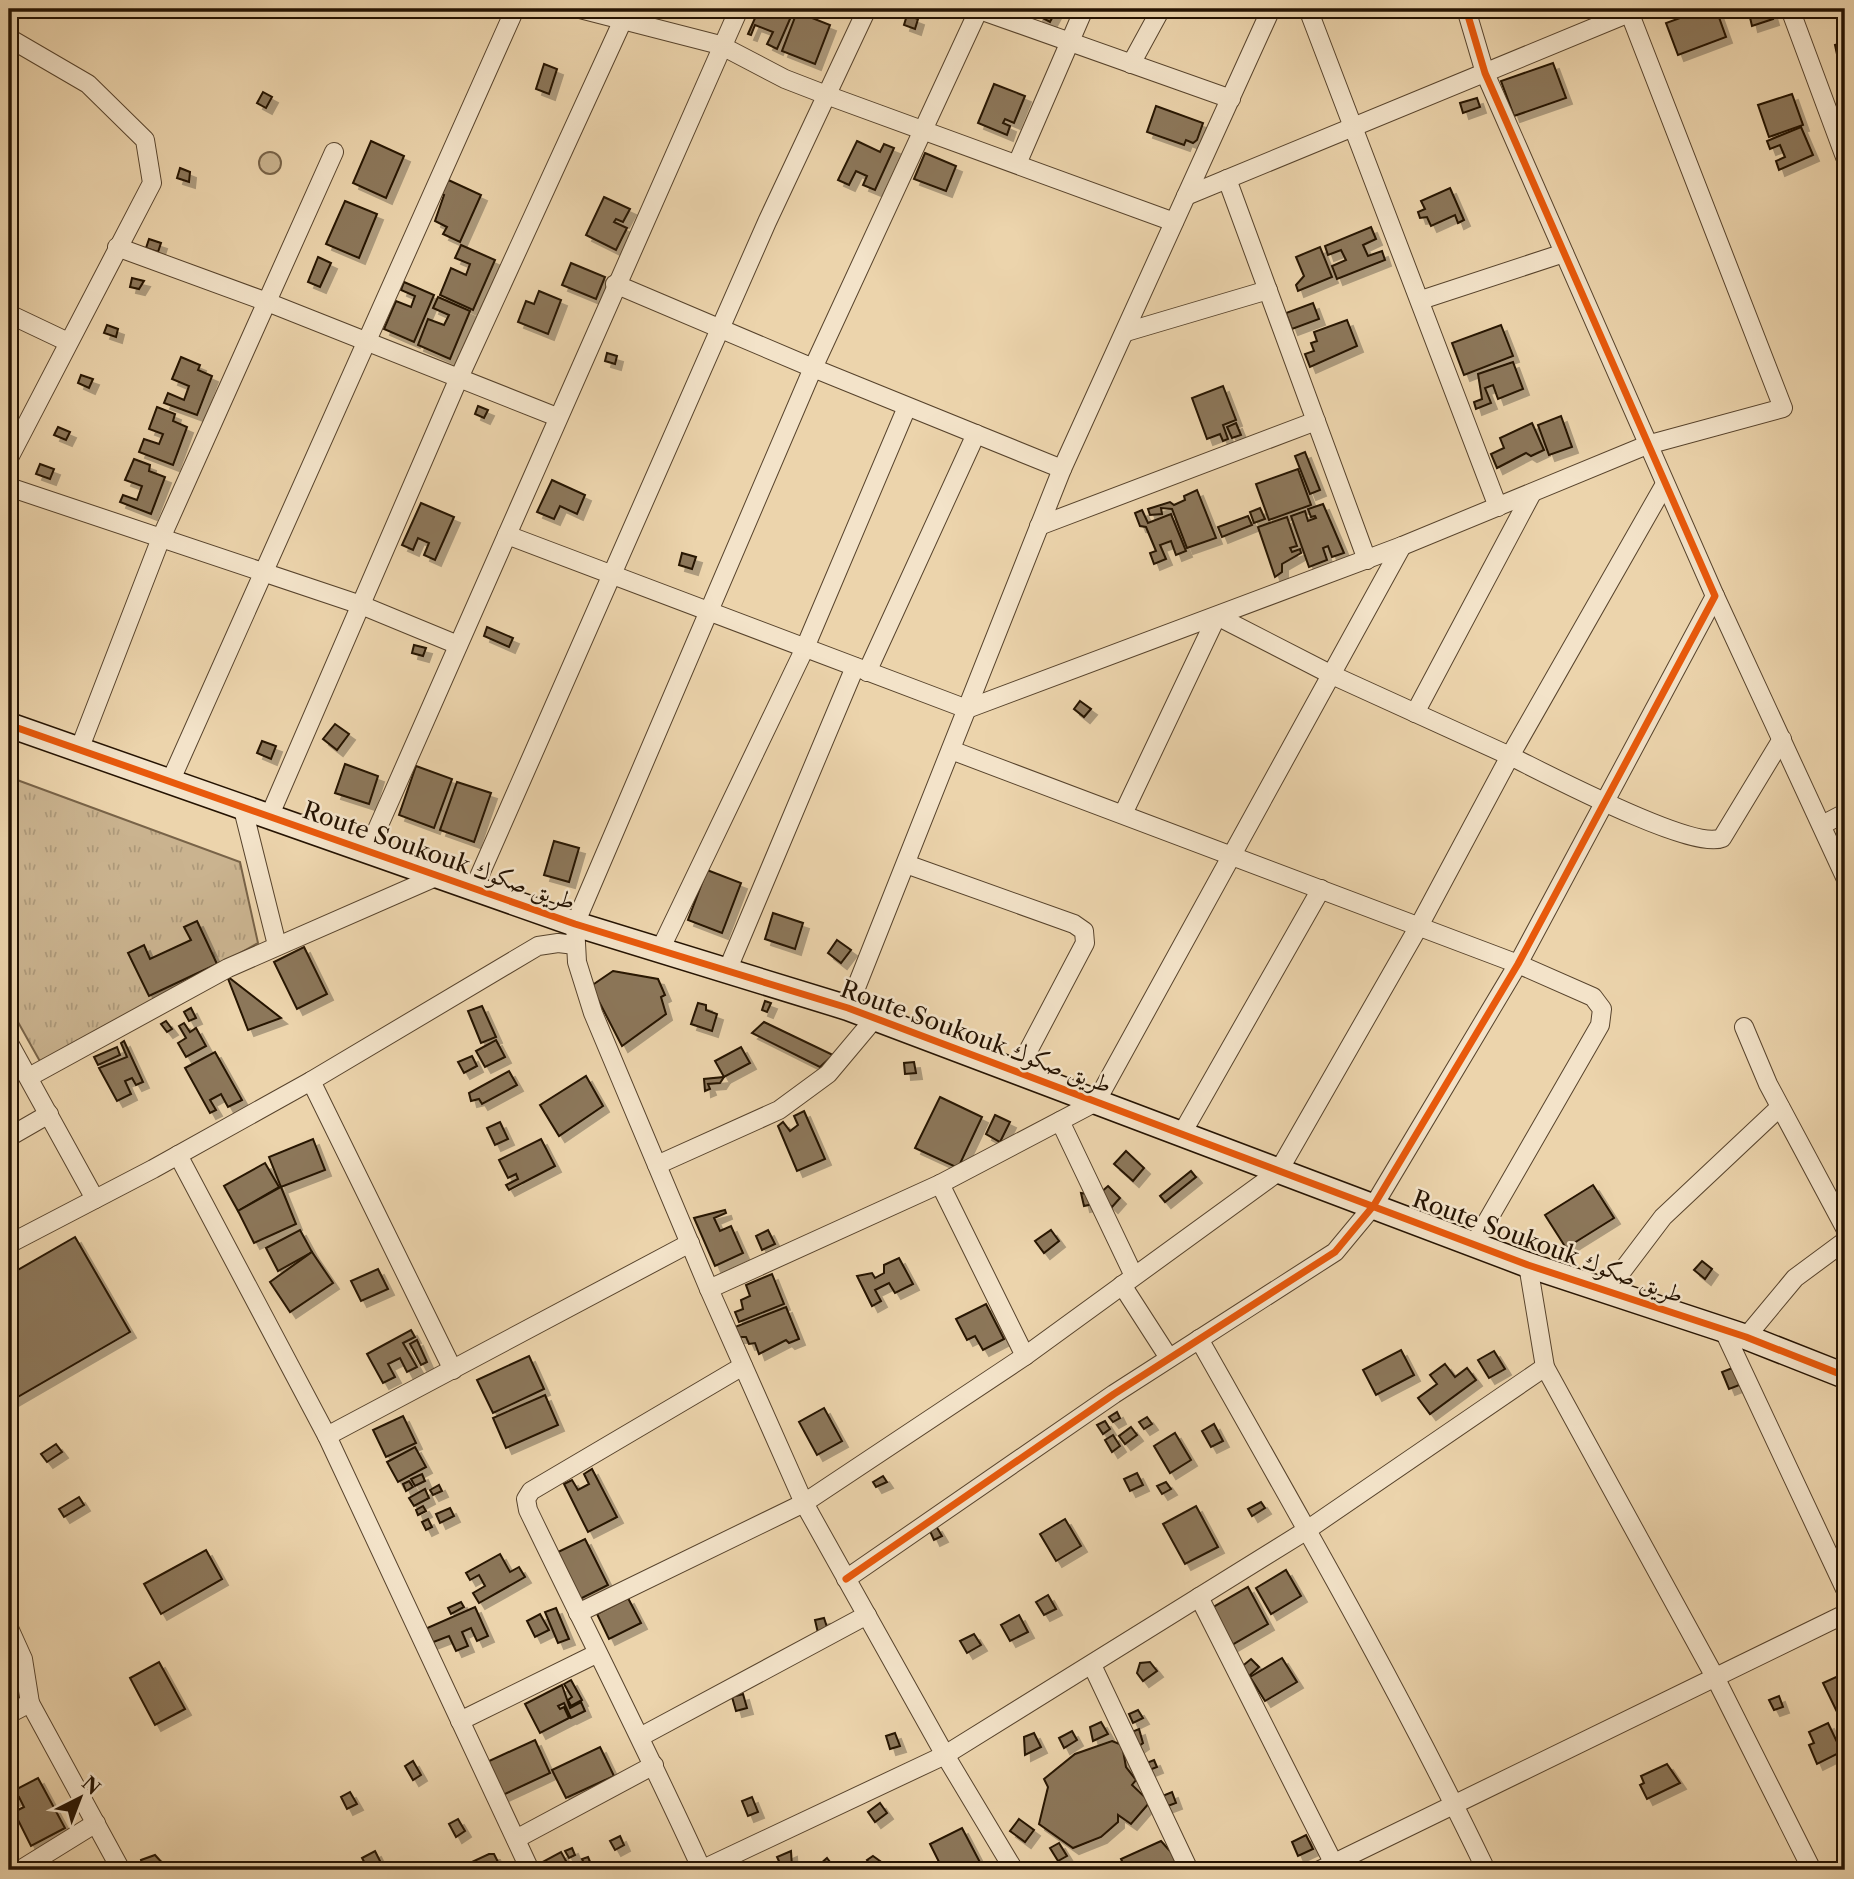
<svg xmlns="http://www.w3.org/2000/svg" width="1854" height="1879" font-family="'Libre Caslon Text',Amiri,serif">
<defs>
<pattern id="park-tufts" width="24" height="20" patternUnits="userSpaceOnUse" patternTransform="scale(1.75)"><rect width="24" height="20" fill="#cab38f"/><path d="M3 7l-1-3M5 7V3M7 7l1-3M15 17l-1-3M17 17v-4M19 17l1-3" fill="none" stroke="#ad997a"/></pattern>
<filter id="shadow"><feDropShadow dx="6" dy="6" stdDeviation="0" flood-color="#0004"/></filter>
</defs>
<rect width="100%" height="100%" fill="#ecd4ac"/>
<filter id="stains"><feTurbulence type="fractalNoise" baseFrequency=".00286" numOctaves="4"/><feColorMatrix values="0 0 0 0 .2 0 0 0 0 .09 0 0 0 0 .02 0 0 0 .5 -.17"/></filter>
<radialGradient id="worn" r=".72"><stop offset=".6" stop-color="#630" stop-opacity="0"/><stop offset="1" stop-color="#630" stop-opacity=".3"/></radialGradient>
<circle fill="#cab38f" stroke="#786348" stroke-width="2" cx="270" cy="163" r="11"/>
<polygon fill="url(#park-tufts)" stroke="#786348" stroke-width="2" points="9,777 240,862 258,943 42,1065 9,1006"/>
<g fill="#8c775a" stroke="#251302" stroke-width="2" filter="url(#shadow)">
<polygon points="759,9 793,12 777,49 767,44 773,32 755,25 751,35 748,34"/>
<polygon points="1040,9 1057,9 1050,22 1037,15"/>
<polygon points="1705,9 1716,9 1726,37 1678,55 1666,23"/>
<polygon points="1748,9 1754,9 1757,14 1770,9 1773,19 1752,26"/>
<polygon points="797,12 830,25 815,64 782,51"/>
<polygon points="907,15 918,19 915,29 904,25"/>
<polygon points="1845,42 1845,58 1838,59 1835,45"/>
<polygon points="1553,63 1566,98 1514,116 1501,81"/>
<polygon points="544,64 557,69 549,94 536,89"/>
<polygon points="994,84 1025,96 1014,123 1005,119 1003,123 1010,126 1007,135 978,123"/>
<polygon points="263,92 272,97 266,108 257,103"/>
<polygon points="1792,94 1803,125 1769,137 1758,105"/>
<polygon points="1477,98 1480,107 1463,113 1460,103"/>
<polygon points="1156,106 1203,123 1197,140 1193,143 1186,140 1184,145 1147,132"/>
<polygon points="1801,127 1813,155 1779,170 1776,161 1785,157 1780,145 1770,149 1767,141"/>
<polygon points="371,141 404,156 386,198 353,183"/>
<polygon points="857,141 880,152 884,144 894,148 875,190 863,185 867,176 856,171 849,185 838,180"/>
<polygon points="925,153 956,166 946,191 914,179"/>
<polygon points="180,168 190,172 189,182 177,178"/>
<polygon points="444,178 481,195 460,242 443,234 447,227 435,221 444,195 438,192"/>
<polygon points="1450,188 1464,220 1458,223 1455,215 1431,226 1427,217 1420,218 1418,212 1425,209 1421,201"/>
<polygon points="604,197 630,209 623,222 616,219 614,222 627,228 616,250 586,235"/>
<polygon points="345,201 377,214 359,258 326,244"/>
<polygon points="1371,227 1376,239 1363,245 1368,256 1382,251 1385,260 1337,279 1332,266 1346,260 1341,250 1328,255 1325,246"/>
<polygon points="149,239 161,243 158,252 146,248"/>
<polygon points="461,245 495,260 473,310 440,295 451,268 466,275 470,264 455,258"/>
<polygon points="1320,247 1332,277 1298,291 1296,285 1304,276 1296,257"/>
<polygon points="318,257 331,263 320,287 308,282"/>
<polygon points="571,263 605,277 596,299 562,285"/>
<polygon points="132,278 144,281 139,289 130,287"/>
<polygon points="404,282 434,295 414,342 384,329 396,301 411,307 415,296 401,290"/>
<polygon points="539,291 561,300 548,334 518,322 526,301 534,304"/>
<polygon points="438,297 470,311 450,359 418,345 428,319 444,325 449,315 433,308"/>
<polygon points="1313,303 1319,319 1292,329 1286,313"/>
<polygon points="1347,320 1357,346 1310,367 1305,354 1314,351 1311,343 1317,341 1314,332"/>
<polygon points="107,325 118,329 116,337 104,333"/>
<polygon points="1501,325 1513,356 1464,375 1452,343"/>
<polygon points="607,353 617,356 615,364 605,361"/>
<polygon points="181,357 200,365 198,370 212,376 197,415 164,403 168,393 184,400 189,386 172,379"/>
<polygon points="1513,362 1523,389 1498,399 1493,385 1485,388 1491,403 1476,409 1474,402 1482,399 1478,374"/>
<polygon points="81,375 93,379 89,388 78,383"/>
<polygon points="1223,386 1236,420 1223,425 1228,439 1223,441 1220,434 1207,439 1192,398"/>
<polygon points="478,406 488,410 484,418 475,414"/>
<polygon points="157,407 175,414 173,421 187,427 173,465 139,452 144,439 159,444 163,434 149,429"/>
<polygon points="1561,416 1572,447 1549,455 1538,425"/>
<polygon points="1236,423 1241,435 1232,438 1227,427"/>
<polygon points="1532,423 1544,450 1531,456 1526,453 1497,468 1491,454 1504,448 1500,438"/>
<polygon points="58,427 70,432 66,440 54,435"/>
<polygon points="1305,452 1320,490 1310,494 1295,456"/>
<polygon points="134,459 150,465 149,471 165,477 151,514 120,502 123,495 137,500 142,486 125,480"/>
<polygon points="40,464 54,469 50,479 36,474"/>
<polygon points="1298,469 1311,505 1269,520 1256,484"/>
<polygon points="552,480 585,495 577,514 560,506 554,519 537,512"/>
<polygon points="1197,490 1216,538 1187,548 1172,509 1161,508 1162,514 1150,515 1148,509 1170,502 1174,505 1185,500 1184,496"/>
<polygon points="421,503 454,517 435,560 424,555 429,543 418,538 413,550 402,545"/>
<polygon points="1323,504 1344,553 1332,557 1328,546 1323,548 1327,560 1309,567 1291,516 1305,511 1308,521 1316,518 1315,516 1311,517 1308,509"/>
<polygon points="1260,508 1265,519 1254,523 1250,512"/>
<polygon points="1142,510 1148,523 1171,514 1186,551 1176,555 1171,541 1160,545 1166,559 1154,564 1150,553 1156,551 1146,527 1140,526 1135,513"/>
<polygon points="1248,516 1252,525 1222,537 1218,527"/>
<polygon points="1287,517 1297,546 1290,548 1292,552 1300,549 1301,553 1282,564 1282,572 1275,577 1258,527"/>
<polygon points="682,553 696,557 692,569 679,565"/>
<polygon points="487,627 513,638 509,647 484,636"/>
<polygon points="414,645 426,648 423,656 412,653"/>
<polygon points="1080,701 1091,709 1084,717 1074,709"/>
<polygon points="335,724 349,734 337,750 323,739"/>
<polygon points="262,741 276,746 271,759 257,753"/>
<polygon points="345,764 378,776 369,804 335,793"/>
<polygon points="416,766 452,779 434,828 399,815"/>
<polygon points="457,782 491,793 474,842 440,830"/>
<polygon points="554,841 579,848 569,882 544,875"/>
<polygon points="707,870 741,883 722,933 688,920"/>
<polygon points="773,913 803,923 795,949 765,939"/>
<polygon points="197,921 217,964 149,996 128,953 144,945 150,959 191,940 184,927"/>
<polygon points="837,940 851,950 841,963 828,953"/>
<polygon points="304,947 327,994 297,1009 274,962"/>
<polygon points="613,971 658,979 665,995 661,997 666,1014 622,1046 591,986"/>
<polygon points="227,976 281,1018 248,1030"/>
<polygon points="765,1001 771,1003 767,1012 762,1010"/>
<polygon points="698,1003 706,1005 706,1010 717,1014 712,1031 691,1024"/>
<polygon points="482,1006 496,1037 481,1043 468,1011"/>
<polygon points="191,1008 196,1018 189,1021 184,1012"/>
<polygon points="166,1021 172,1029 167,1032 161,1024"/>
<polygon points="764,1022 833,1055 820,1067 752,1033"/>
<polygon points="184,1023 190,1032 196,1028 206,1046 186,1057 178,1043 186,1038 179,1026"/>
<polygon points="496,1040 505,1057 485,1067 476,1051"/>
<polygon points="124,1041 143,1082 136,1085 132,1078 125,1081 131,1094 117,1101 99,1068 127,1057 121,1043"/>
<polygon points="117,1047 120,1055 98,1065 94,1057"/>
<polygon points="741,1047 750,1063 724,1077 715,1061"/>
<polygon points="215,1052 242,1100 228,1107 221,1094 210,1100 216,1110 210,1113 185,1068"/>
<polygon points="472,1056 477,1066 464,1073 458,1062"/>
<polygon points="914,1062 916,1073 905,1074 904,1063"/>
<polygon points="509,1071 517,1085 482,1104 479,1099 471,1101 469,1093"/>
<polygon points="586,1076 603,1106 559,1136 540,1105"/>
<polygon points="724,1077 720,1083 708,1084 710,1089 705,1091 704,1079"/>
<polygon points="940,1097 982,1117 958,1168 915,1148"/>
<polygon points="804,1111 825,1159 797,1171 778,1126 783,1122 790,1131 798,1125 794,1116"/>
<polygon points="995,1115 1010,1122 1000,1142 986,1134"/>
<polygon points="500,1122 508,1139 495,1145 487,1128"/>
<polygon points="313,1139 325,1170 281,1187 269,1157"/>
<polygon points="541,1139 555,1166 509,1190 506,1185 518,1179 516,1174 508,1178 499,1160"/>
<polygon points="1126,1151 1144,1168 1133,1181 1114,1164"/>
<polygon points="265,1163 279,1187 238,1211 224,1186"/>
<polygon points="1191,1171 1196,1177 1165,1202 1160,1196"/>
<polygon points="1593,1185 1614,1218 1566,1248 1545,1215"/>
<polygon points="1108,1186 1120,1198 1112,1207 1099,1194"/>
<polygon points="281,1187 296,1224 254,1243 238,1211"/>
<polygon points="1081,1193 1094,1195 1098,1203 1084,1206"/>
<polygon points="725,1210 726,1213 714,1218 720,1231 731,1226 743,1253 715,1266 694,1218"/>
<polygon points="300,1230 312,1252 278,1271 266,1248"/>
<polygon points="768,1230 775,1244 762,1250 756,1236"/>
<polygon points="1051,1230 1059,1241 1044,1253 1035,1241"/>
<polygon points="75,1237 130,1332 9,1402 9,1275"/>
<polygon points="312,1252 333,1283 290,1312 270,1282"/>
<polygon points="899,1258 913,1284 895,1293 889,1283 875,1290 881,1301 872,1306 857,1276 872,1273 875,1278 884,1273 884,1265"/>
<polygon points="1702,1261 1712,1269 1705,1279 1694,1270"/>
<polygon points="378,1269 388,1289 361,1301 351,1281"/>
<polygon points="772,1274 784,1304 739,1322 735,1312 743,1309 741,1300 750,1296 746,1285"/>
<polygon points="986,1304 1004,1339 983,1350 975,1336 967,1340 956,1319"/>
<polygon points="786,1307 799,1339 789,1343 786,1340 759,1354 755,1343 749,1344 746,1337 739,1337 735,1327"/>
<polygon points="411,1330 415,1337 403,1343 417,1367 407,1372 400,1358 388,1364 395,1377 383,1383 367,1354"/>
<polygon points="417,1340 427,1362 421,1365 410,1344"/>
<polygon points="1401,1350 1414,1375 1376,1395 1363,1370"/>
<polygon points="1494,1351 1505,1369 1489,1378 1478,1360"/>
<polygon points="529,1356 544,1389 493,1413 477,1380"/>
<polygon points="1445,1364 1455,1377 1467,1368 1476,1380 1430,1414 1418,1398 1437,1384 1430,1375"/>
<polygon points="1735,1367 1742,1384 1729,1389 1722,1372"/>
<polygon points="545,1395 558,1425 506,1448 493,1418"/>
<polygon points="824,1408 842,1441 817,1455 799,1422"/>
<polygon points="1117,1412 1120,1418 1113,1422 1109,1417"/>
<polygon points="403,1416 416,1443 386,1457 373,1430"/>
<polygon points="1147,1417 1152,1424 1144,1429 1139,1422"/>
<polygon points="1105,1421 1110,1429 1103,1434 1097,1425"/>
<polygon points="1214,1424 1223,1441 1211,1447 1202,1431"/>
<polygon points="1131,1427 1137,1435 1125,1444 1119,1436"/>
<polygon points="1175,1433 1191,1460 1170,1473 1154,1446"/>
<polygon points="1113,1435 1120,1446 1112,1452 1105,1440"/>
<polygon points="56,1444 62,1452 47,1462 41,1454"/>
<polygon points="415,1447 426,1467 398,1482 387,1462"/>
<polygon points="592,1469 617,1517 588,1532 564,1484 572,1480 578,1490 589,1484 584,1474"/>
<polygon points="1137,1473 1143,1485 1130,1491 1124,1479"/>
<polygon points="422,1474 425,1481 415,1486 411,1479"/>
<polygon points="883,1476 887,1482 876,1487 873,1482"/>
<polygon points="409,1481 413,1487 406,1491 403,1484"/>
<polygon points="1166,1482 1171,1489 1162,1494 1157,1486"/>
<polygon points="439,1485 442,1491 433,1495 430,1490"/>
<polygon points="425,1489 429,1498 414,1506 409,1498"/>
<polygon points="79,1497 84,1505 64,1517 59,1509"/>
<polygon points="1261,1502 1265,1508 1252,1516 1248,1509"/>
<polygon points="423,1506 426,1511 418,1515 416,1510"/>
<polygon points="1196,1506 1218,1547 1185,1564 1163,1524"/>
<polygon points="450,1508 454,1516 440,1523 436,1514"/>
<polygon points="428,1519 432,1527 426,1530 422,1522"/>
<polygon points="1065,1519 1081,1546 1056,1561 1040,1534"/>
<polygon points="936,1526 942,1536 934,1540 929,1529"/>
<polygon points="585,1539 608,1585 580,1599 556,1553"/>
<polygon points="206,1550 222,1579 161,1614 144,1584"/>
<polygon points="500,1554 510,1572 519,1567 525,1577 479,1603 473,1593 485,1586 479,1575 470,1580 466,1573"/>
<polygon points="1286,1570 1301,1596 1271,1614 1256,1588"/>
<polygon points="1248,1587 1268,1624 1230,1646 1210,1609"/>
<polygon points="1048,1595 1056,1609 1044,1615 1036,1602"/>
<polygon points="628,1598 641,1623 609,1639 597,1614"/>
<polygon points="461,1602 464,1607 451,1614 448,1608"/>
<polygon points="475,1607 488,1636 477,1641 471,1628 462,1632 468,1646 456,1651 449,1636 431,1643 425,1629"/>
<polygon points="556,1608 569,1639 558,1643 545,1612"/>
<polygon points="540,1614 549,1630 535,1637 527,1621"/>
<polygon points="1019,1615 1028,1632 1010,1641 1001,1625"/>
<polygon points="824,1618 828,1630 818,1633 815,1620"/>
<polygon points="974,1634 981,1645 967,1653 960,1641"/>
<polygon points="1282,1658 1297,1682 1265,1701 1250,1677"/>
<polygon points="1251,1659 1259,1667 1248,1677 1240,1668"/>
<polygon points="159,1662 185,1709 155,1725 130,1678"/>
<polygon points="1150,1662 1157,1671 1143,1681 1137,1673 1140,1663"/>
<polygon points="1845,1673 1845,1708 1837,1712 1823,1683"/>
<polygon points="571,1680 582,1700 571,1706 568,1700 572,1697 564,1684"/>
<polygon points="562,1685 570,1708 581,1702 585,1711 571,1718 564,1703 558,1706 560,1709 564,1707 569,1718 540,1733 525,1704"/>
<polygon points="743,1694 747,1708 736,1711 732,1697"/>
<polygon points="1779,1696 1783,1707 1774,1710 1769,1700"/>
<polygon points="1138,1710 1143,1718 1133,1723 1129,1714"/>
<polygon points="1101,1722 1108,1734 1093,1741 1090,1727"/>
<polygon points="1828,1723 1837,1742 1845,1739 1845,1750 1817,1764 1809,1745 1814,1743 1809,1732"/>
<polygon points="1139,1729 1143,1743 1135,1749 1129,1733"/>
<polygon points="1072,1731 1077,1740 1064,1748 1059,1738"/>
<polygon points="895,1733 900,1746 890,1749 886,1736"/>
<polygon points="1034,1733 1041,1747 1025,1755 1024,1737"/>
<polygon points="535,1740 550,1773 503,1795 487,1762"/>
<polygon points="1112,1741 1122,1745 1126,1767 1136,1780 1132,1785 1150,1802 1131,1824 1118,1815 1118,1822 1101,1837 1073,1848 1039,1824 1048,1787 1044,1779 1075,1754"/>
<polygon points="600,1747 614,1776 566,1798 552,1770"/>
<polygon points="1154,1760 1157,1767 1147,1771 1144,1764"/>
<polygon points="413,1761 421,1775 413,1780 405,1766"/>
<polygon points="1667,1764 1680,1783 1647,1799 1640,1785 1644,1783 1641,1776"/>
<polygon points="38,1778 65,1828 31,1846 14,1812 24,1807 19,1797 9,1802 9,1793"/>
<polygon points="350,1792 357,1804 347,1809 341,1797"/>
<polygon points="1172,1792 1176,1803 1165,1807 1160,1797"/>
<polygon points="752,1797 758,1812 748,1816 742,1801"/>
<polygon points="880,1803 887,1813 875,1822 868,1812"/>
<polygon points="458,1819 465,1831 456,1837 449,1824"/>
<polygon points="1019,1819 1034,1830 1025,1842 1010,1831"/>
<polygon points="962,1828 984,1870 943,1870 930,1844"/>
<polygon points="1306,1835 1313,1849 1298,1856 1292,1842"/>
<polygon points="620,1836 624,1845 615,1850 610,1841"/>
<polygon points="1161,1841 1179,1861 1173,1870 1126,1870 1121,1859"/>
<polygon points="1059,1843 1067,1856 1058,1861 1050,1848"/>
<polygon points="572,1848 575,1855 569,1858 565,1851"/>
<polygon points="375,1851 381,1863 368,1869 362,1858"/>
<polygon points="791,1851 792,1867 783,1870 777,1857"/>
<polygon points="561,1852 571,1870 538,1870 535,1866"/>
<polygon points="489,1854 494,1854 502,1870 462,1870 461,1867"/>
<polygon points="155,1855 166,1867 143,1868 141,1860"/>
<polygon points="873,1856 880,1861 872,1867 867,1860"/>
<polygon points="588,1857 593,1869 587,1870 582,1859"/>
<polygon points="827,1858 834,1867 830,1870 825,1870 820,1864"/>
</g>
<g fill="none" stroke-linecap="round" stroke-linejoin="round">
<g stroke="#57432c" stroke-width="20">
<g id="street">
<polyline points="580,9 720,45 785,79 829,96 1174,222"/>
<polyline points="977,9 1231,99"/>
<polyline points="1308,9 1498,507"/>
<polyline points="1790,9 1845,157"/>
<polyline points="9,38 88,84 145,140 152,183 9,458"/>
<polyline points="1131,64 1161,9"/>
<polyline points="1017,164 1084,9"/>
<polyline points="1227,179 1367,560"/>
<polyline points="1186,196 1639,9"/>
<polyline points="117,247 267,302 557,417"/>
<polyline points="615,284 813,368 979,9"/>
<polyline points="1421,300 1564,253"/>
<polyline points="9,314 68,342"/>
<polyline points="1126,332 1268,290"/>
<polyline points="9,487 361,605 458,645"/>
<polyline points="1039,526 1316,421"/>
<polyline points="507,535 967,709 1402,546 1647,445 1783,408 1628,9"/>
<polyline points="1715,596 1845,877"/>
<polyline points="867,672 976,434"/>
<polyline points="1415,713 1532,493"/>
<polyline points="79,750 161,538 334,152"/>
<polyline points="951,750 1518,964 1593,997 1602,1009 1600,1025 1474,1244"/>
<polyline points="170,782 515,9"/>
<polyline points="243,809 277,945"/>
<polyline points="1123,814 1217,616 1332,675 1510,756 1665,484"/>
<polyline points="269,817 458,380 623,20"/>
<polyline points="1822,825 1845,813"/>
<polyline points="368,850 739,9"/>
<polyline points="906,864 1074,924 1084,931 1085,943 1017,1072"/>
<polyline points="474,888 767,222 867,9"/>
<polyline points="660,950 804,650 907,407"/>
<polyline points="727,971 855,667"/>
<polyline points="848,1008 1062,469 1271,9"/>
<polyline points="1744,1027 1768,1084 1845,1228"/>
<polyline points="9,1043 95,1199"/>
<polyline points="29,1077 228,968 438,876"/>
<polyline points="311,1081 453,1370"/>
<polyline points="1060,1121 1134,1276"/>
<polyline points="1181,1135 1321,889"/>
<polyline points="9,1137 49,1114"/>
<polyline points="178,1155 327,1436 530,1870"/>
<polyline points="657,1165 779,1110 828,1074 875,1018"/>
<polyline points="940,1184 1025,1356"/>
<polyline points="9,1244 153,1169 311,1081 538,946 558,943 575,945"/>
<polyline points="1528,1265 1545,1367 1715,1677 1812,1870"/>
<polyline points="1122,1285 1169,1358"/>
<polyline points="709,1289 940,1184 1096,1102 1402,546"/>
<polyline points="1607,1291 1663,1217 1780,1107"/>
<polyline points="1723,1329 1845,1589"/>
<polyline points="1746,1337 1795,1278 1845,1241"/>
<path d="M1199,1339C1298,1514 1399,1689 1486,1870"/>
<polyline points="327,1436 690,1243"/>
<polyline points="846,1579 1114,1394 1335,1252 1374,1205 1518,964 1715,596 1485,73 1466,9"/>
<polyline points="1199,1597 1337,1870"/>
<path d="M578,1613L804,1503L1025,1356L1278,1172L1419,926L1510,756C1545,773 1692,851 1722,838L1782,739"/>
<polyline points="9,1628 23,1659 30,1703 9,1714"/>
<polyline points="1092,1665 1189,1870"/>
<polyline points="30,1703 121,1870"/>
<polyline points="460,1721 596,1654"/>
<polyline points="640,1737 867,1615"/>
<polyline points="516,1839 654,1765"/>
<polyline points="20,1870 96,1823"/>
<polyline points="701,1870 945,1755 1307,1530 1545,1367"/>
<path d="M702,1870C647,1749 586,1630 528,1510L526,1499L531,1491L743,1366"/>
<polyline points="1014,1870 945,1755 804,1503 709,1289 593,1013 577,962 575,924 813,368 1062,469"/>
<polyline points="1320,1870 1845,1614"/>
</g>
</g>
<g stroke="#251302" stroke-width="27">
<polyline id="secondary" points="9,725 575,924 848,1008 1528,1265 1746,1337 1845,1376"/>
</g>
<use href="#street" stroke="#f3e3c9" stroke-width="18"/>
<use href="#secondary" stroke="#f3e3c9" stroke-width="24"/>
<g stroke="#f3e3c9" stroke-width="11">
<g id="cycleway">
<polyline points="9,725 575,924 848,1008 1528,1265 1746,1337 1845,1376"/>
<polyline points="846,1579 1114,1394 1335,1252 1374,1205 1518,964 1715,596 1485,73 1466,9"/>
</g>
</g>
<use href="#cycleway" stroke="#e8590c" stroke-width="7"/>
</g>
<g text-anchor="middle" stroke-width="5" stroke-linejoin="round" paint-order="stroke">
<g font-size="24" fill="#251302" stroke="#f3e3c9">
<text transform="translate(439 856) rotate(19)" y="8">Route Soukouk طريق صكوك</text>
<text transform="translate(976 1037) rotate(20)" y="8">Route Soukouk طريق صكوك</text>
<text transform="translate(1548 1247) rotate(20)" y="8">Route Soukouk طريق صكوك</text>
</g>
</g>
<rect width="1854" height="1879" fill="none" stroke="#ecd4ac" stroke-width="35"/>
<rect x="10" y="10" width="1833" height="1858" fill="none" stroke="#251302" stroke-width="3.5"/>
<rect x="18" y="18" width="1819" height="1844" fill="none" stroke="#251302" stroke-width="2"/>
<g transform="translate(80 1798) rotate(42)" stroke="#f3e3c9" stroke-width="5" paint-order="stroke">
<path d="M0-5L12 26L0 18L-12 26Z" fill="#251302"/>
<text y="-10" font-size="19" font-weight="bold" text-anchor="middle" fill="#251302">N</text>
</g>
<rect width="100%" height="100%" filter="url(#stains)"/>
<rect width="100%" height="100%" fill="url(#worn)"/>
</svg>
